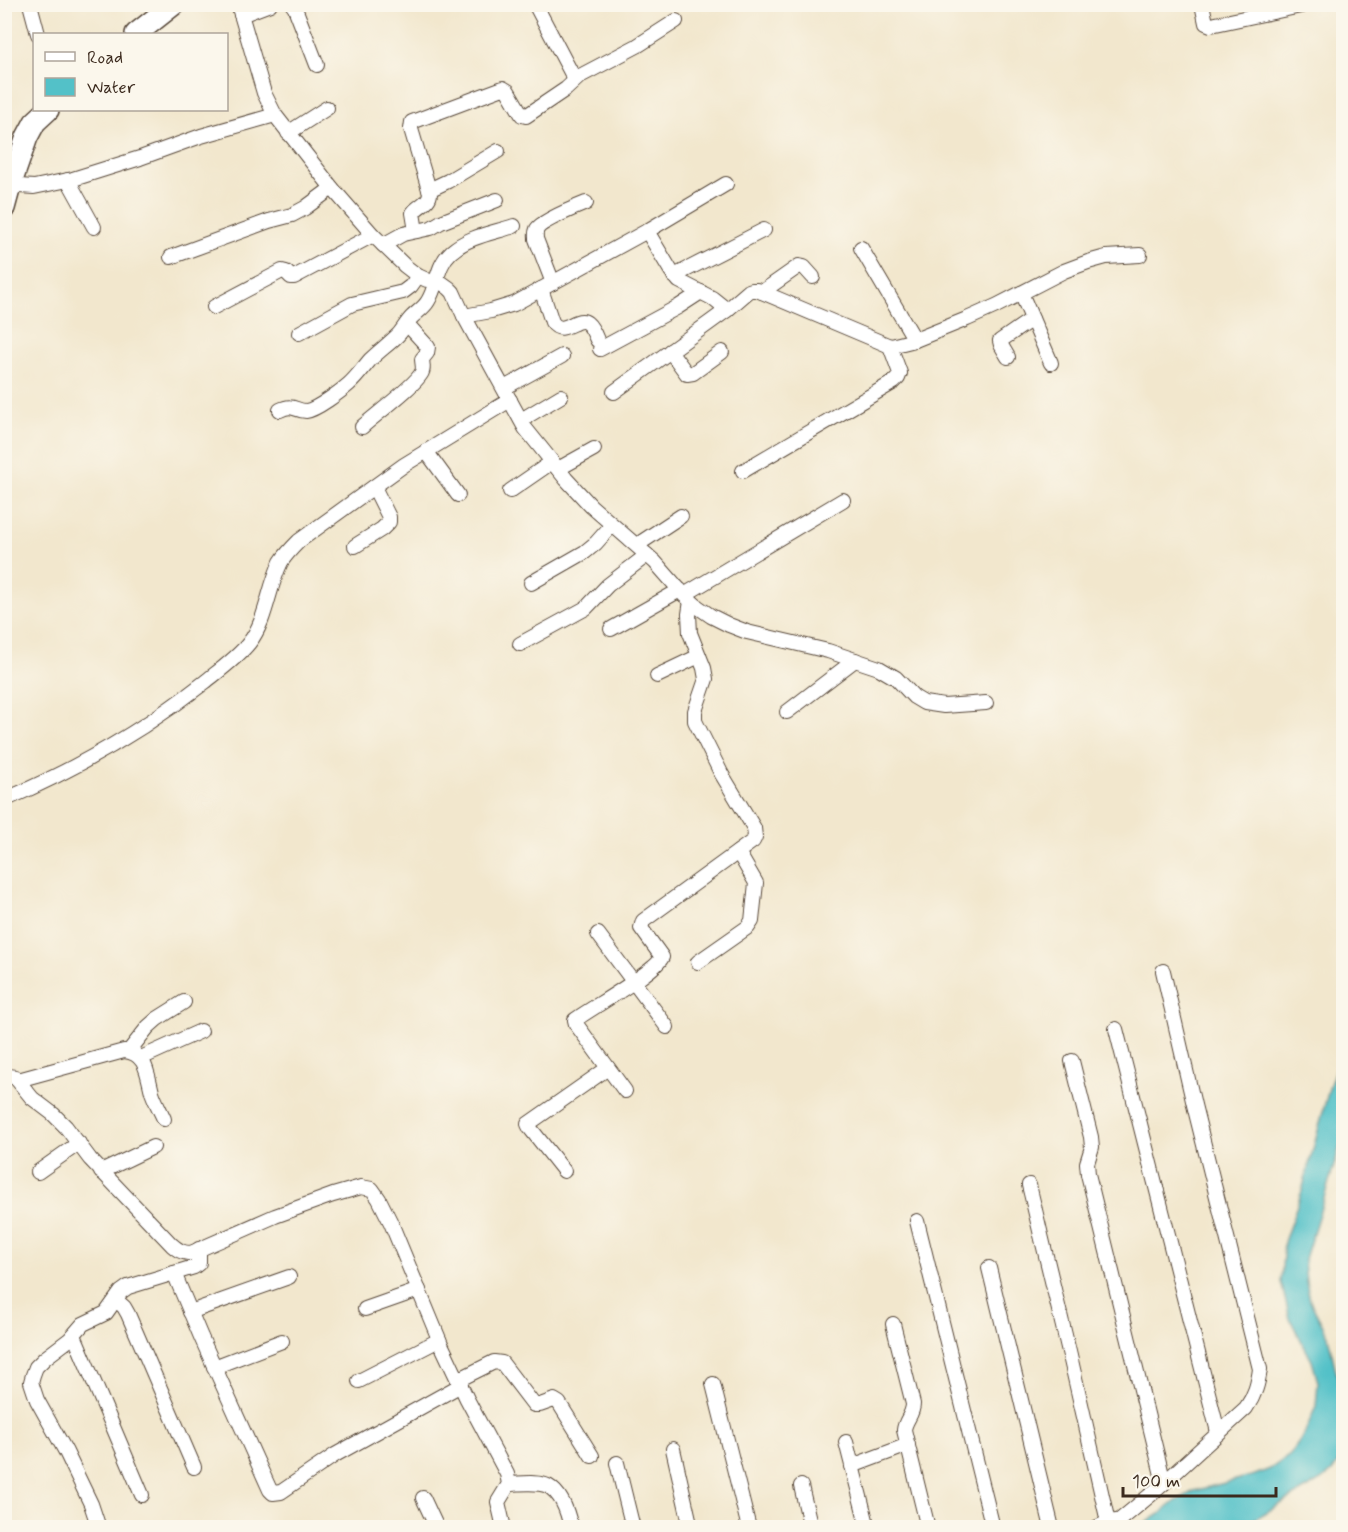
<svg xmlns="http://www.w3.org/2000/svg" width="1348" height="1532" font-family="Mynerve,sans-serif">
<rect width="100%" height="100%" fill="#fbf7ec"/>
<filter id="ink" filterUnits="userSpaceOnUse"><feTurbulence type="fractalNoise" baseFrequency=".0167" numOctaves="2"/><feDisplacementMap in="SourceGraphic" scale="12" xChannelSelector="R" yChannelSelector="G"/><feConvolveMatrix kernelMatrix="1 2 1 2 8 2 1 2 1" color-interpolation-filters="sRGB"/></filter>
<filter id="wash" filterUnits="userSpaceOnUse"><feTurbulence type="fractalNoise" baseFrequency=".008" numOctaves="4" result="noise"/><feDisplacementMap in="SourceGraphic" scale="24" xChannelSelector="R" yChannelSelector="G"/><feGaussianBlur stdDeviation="1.35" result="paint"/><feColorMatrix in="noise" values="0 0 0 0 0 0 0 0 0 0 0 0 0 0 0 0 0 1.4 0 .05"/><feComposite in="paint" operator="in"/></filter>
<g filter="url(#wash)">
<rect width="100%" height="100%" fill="#f2e7cd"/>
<polygon fill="#53c1c8" stroke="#477673" stroke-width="1.5" points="1343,1046 1343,1137 1304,1262 1306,1282 1310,1301 1328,1336 1340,1389 1343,1395 1343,1455 1332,1472 1322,1480 1241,1527 1140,1527 1160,1514 1176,1501 1194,1491 1255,1475 1270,1469 1290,1455 1304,1435 1316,1406 1318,1382 1312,1361 1290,1319 1281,1282 1284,1242 1302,1191 1330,1085"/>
</g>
<g filter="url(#ink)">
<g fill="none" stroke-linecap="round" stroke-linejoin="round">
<g stroke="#564638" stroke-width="16">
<g id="minor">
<polyline points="30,4 38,34"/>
<polyline points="238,4 264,93 275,115 332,188 373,235 405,266 418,276 427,280 442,283 449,288 453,292 464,316 491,311 514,304 647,231 726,184"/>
<polyline points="292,4 295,8 317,65"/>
<polyline points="535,4 575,80"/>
<polyline points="1202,4 1206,23 1211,25 1310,4"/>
<polyline points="241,15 270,4"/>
<polyline points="288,133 327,108"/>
<polyline points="68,180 94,227"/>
<polyline points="4,185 34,187 73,179 140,158 201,136 275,115"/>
<polyline points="429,190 448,181 498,151"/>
<path d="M416,231L413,213C418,205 430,203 430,193L411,129L412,122L503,88L508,91L522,115L526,116L566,89L580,76L637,46L676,21"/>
<polyline points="647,231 671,271 679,281 712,298 727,310 749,291 752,290 757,290 890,346 895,345 915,340 967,319 996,306 1064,271 1088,262 1106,257 1140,255"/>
<polyline points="383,245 403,234 431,228 441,222 497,200"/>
<polyline points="861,248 915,340"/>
<polyline points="171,257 269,221 292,215 305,208 332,188"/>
<polyline points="674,276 764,230"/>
<path d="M553,283L536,239C536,234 535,234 537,229C542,221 576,207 586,203"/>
<path d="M541,289L552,322C563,338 577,314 587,323C592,327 595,335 597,340"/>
<polyline points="762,292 799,266 804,267 813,277"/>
<polyline points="1021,293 1051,363"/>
<polyline points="214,307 282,271 286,272 291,277 294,277 373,235"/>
<polyline points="464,316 525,428 566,479 591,506 655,562 684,595 698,607 711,616 729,625 747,632 828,651 879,668 896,678 914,697 924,703 944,706 986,703"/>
<polyline points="299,333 352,304 403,292 411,286 418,276"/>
<polyline points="600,349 678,307 701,292"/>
<polyline points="670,351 687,374 693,373 722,352"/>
<polyline points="1008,357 1001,345 1000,341 1032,319"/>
<polyline points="504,388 562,356"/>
<polyline points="614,392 727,310"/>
<path d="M280,410C293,403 295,411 306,411C316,410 341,391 349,384C357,377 363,368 370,360C379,351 389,344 398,335C403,330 406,323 412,317C417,312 424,308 428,301C438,285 436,266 451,252C469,236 493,233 514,226"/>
<polyline points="521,420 561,396"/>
<path d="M362,427C374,416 417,384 422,372C424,368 422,363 422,359L427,353L428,347L407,324"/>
<polyline points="426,451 458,495"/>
<polyline points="558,469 594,449"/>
<polyline points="743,471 894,382 898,378 900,373 890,346"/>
<polyline points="510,491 552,462"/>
<polyline points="637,545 681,516"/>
<polyline points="355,546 382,529 389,522 389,517 374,487"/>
<polyline points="531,583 585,552 596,543 612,525"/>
<polyline points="684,595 843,500"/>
<polyline points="611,629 680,590"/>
<polyline points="520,644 586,608 608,585 647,555"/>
<polyline points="657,676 699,656"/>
<polyline points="787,712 855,660"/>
<path d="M4,800C74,770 145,729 205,682C220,670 237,658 249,643C267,620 268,588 281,562C286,554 292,548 299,541L404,465L510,400"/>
<polyline points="598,934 667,1027"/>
<polyline points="698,962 748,927 752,921 756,883 738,852"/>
<polyline points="1116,1029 1218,1432"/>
<polyline points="129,1051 148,1027 157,1019 184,1002"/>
<polyline points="141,1058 201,1031"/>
<polyline points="1072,1061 1091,1137 1092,1147 1087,1163 1088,1174 1164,1483"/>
<path d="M4,1075L15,1077L32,1098L53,1114L66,1127L90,1159L172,1245C178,1250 182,1253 191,1253L275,1216L333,1195L361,1187L372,1189L379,1199L391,1223L441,1344L467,1399L507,1474L509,1484L498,1502L504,1528"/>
<path d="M18,1080L124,1051C147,1053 147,1074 152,1092C155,1101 160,1110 164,1119"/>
<path d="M625,1091L576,1024L575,1020C591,1008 657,971 662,957L641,928L643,921L753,841L755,837L754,828L721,773L695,721V711L706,679L704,668L690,633L689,614L691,601"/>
<polyline points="564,1171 530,1128 528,1124 608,1068"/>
<polyline points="38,1172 79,1143"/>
<polyline points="101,1172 153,1147"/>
<polyline points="1029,1185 1070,1356 1108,1522"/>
<polyline points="917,1221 993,1528"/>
<polyline points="989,1268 1052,1528"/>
<polyline points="174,1273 201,1337 270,1490 273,1493 281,1492 335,1455 461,1385"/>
<polyline points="116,1300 124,1307 128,1314 194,1467"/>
<polyline points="365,1309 419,1290"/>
<polyline points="190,1312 289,1277"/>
<path d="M893,1324L913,1404C913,1415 905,1420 904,1430L928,1528"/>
<polyline points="74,1335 142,1495"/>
<polyline points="214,1367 282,1341"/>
<polyline points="458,1380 494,1362 502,1363 534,1405 540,1405 554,1400 559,1403 592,1456"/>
<polyline points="359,1381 439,1340"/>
<polyline points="713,1384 749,1528"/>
<polyline points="846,1442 868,1528"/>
<polyline points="673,1449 691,1528"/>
<polyline points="617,1463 633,1528"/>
<polyline points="852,1466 908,1445"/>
<path d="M509,1484C520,1484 537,1481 548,1486C562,1494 568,1513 571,1528"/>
<polyline points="801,1486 811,1528"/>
<polyline points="423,1498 437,1528"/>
<polyline points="99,1528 91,1504 66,1452 37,1400 31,1382 33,1375 36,1367 45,1358 70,1339 83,1324 106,1313 121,1292 128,1287 194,1267 199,1263 199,1249"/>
<polyline points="1096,1528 1108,1522 1117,1521"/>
<path d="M1115,1528L1119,1521L1154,1492L1246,1408C1255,1395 1258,1384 1260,1369L1194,1105L1163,971"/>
</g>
</g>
<g stroke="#564638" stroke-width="24">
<g id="highway">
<polyline points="136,34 174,4"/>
<polyline points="4,208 10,186 27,137 35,122 48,110"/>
</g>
</g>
<use href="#minor" stroke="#fff" stroke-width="14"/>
<use href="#highway" stroke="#fff" stroke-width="21"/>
</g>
</g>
<rect width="1348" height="1532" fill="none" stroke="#fbf7ec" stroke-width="24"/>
<rect x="33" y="33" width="195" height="78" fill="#fbf7ec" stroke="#aea59a" stroke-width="1.5"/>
<rect x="45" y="52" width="30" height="9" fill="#ffffff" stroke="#aea59a" stroke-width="1.5"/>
<text x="87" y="63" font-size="18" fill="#3b2a1e">Road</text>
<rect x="45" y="78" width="30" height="18" fill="#53c1c8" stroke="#aea59a" stroke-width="1.5"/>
<text x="87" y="93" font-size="18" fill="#3b2a1e">Water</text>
<path d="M1123 1487v9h153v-9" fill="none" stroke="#3b2a1e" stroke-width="3"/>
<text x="1132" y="1487" font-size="18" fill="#3b2a1e" stroke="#fbf7ec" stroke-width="4.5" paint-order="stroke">100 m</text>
</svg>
